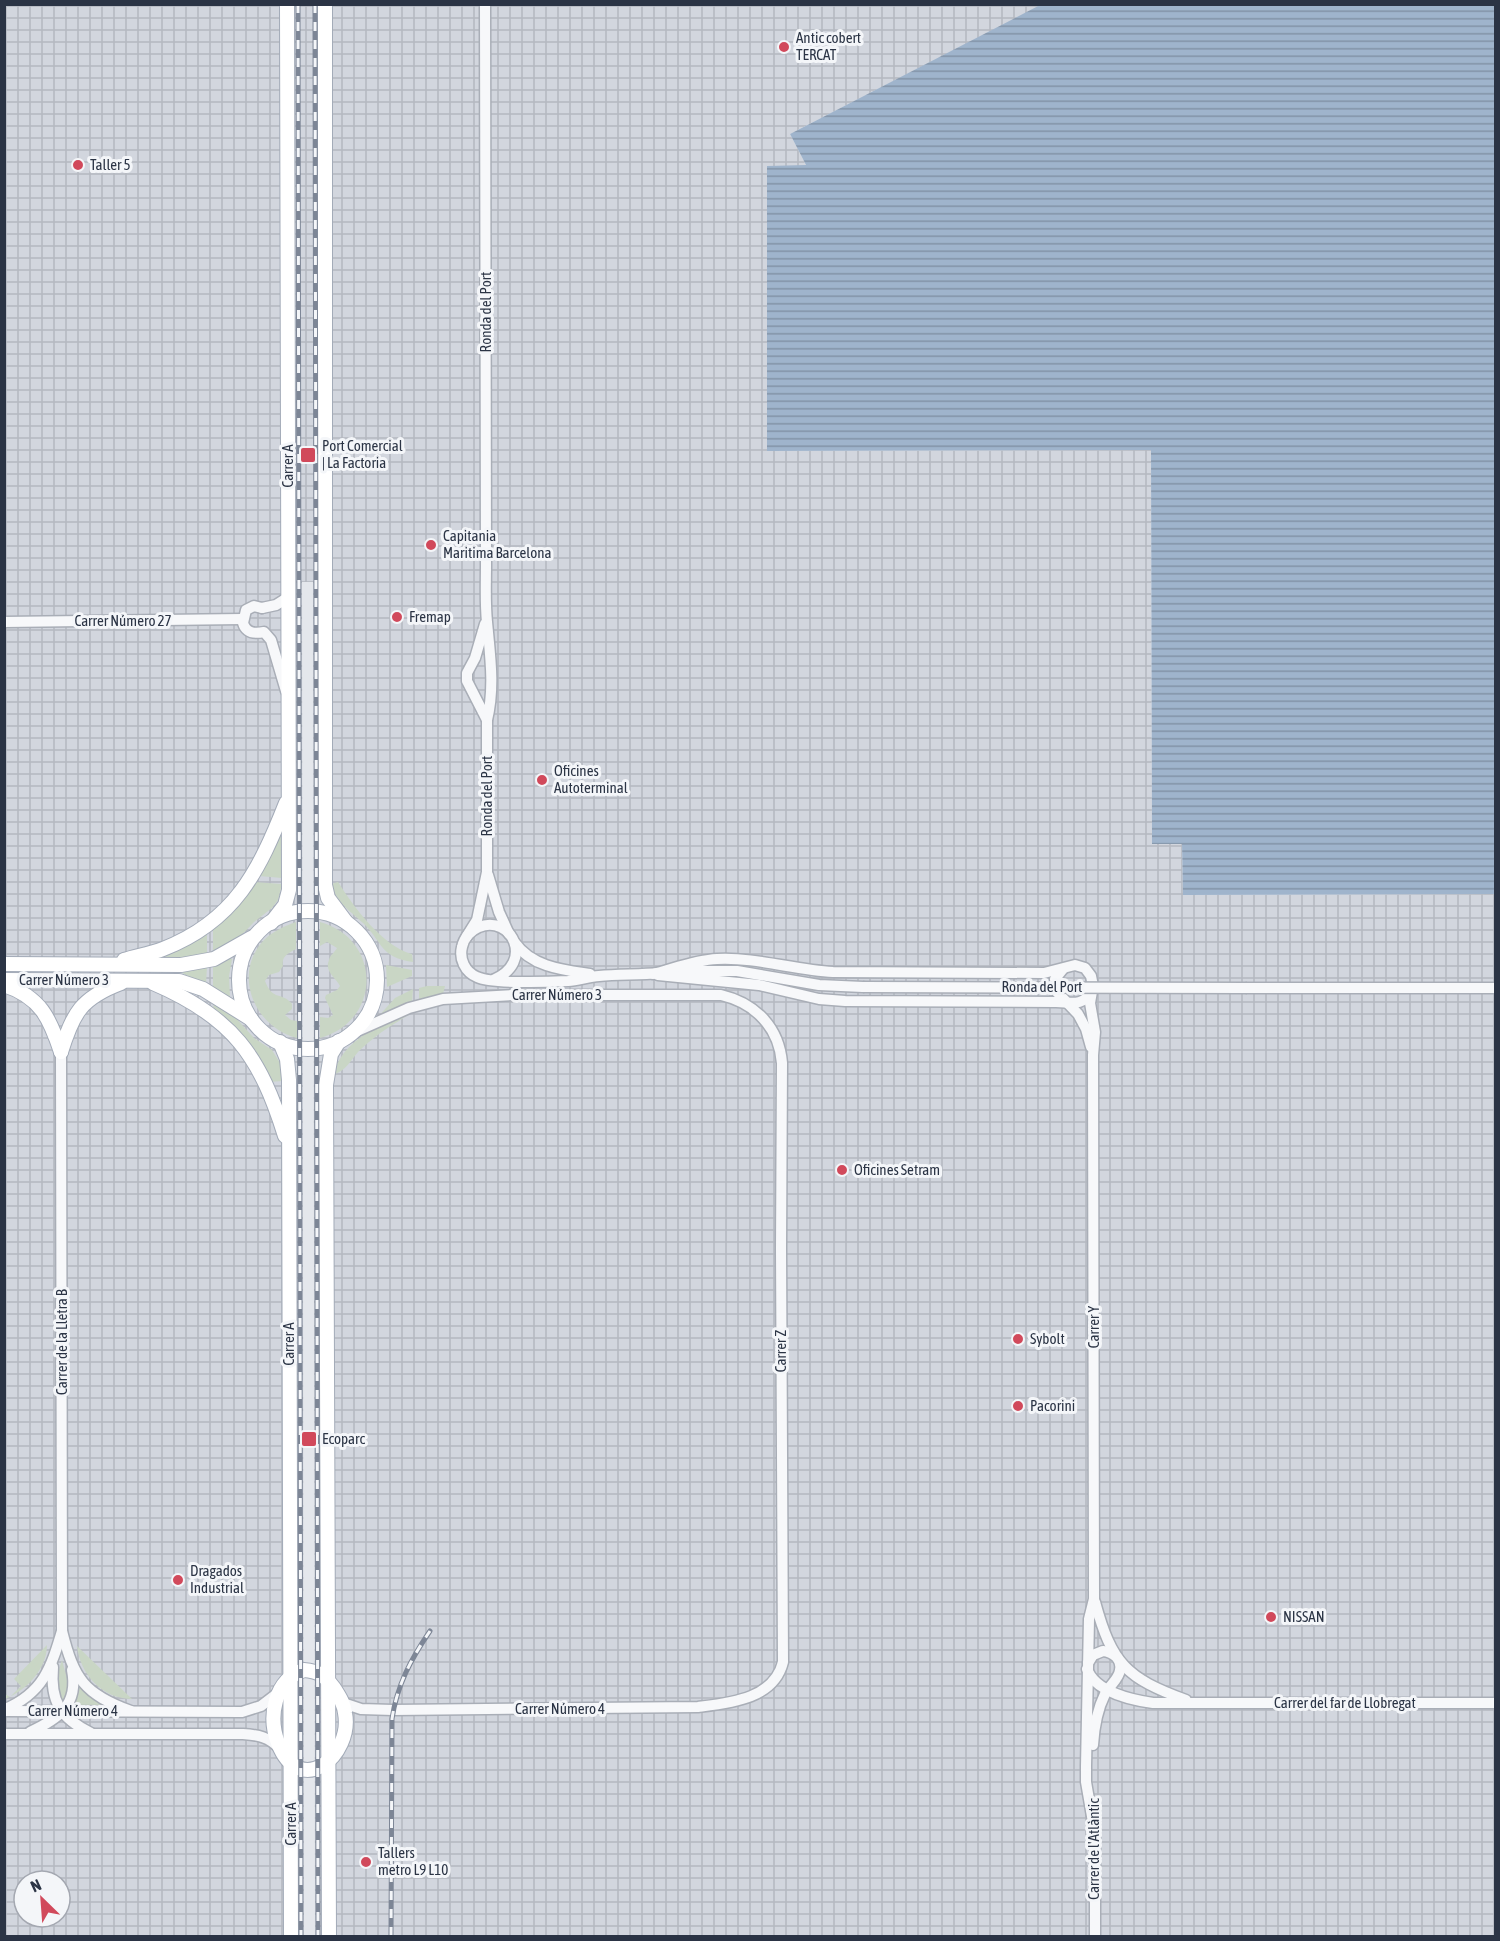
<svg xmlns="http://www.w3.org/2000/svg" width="1500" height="1941" font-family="'Asap Condensed',sans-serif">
<defs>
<pattern id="industrial-grid" width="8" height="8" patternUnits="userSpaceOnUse" patternTransform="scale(1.5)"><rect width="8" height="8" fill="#d2d6de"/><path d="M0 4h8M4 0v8" fill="none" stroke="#b4b8c0"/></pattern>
<pattern id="water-rules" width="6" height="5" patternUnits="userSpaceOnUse" patternTransform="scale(1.5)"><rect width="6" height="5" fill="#9fb4cc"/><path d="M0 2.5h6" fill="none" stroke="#8293a7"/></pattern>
</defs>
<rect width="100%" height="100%" fill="#e4e7ec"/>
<path fill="url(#industrial-grid)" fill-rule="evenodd" d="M5,5H1042L790,134L806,165L767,451L1151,450L1152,844H1182L1183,895L1495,894V1936H315L313,582H302L304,1936H5ZM24,1881H60V1917H24Z"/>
<g fill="#c9d6c5">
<polygon points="282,828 282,878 259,876"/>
<polygon points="254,882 282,884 278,900 272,908 254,922 237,940 213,953 213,925"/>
<path d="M338,882C354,907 382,946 412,954L413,962C379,957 383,942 363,923C349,910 337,903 331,884Z"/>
<path d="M296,922V949C289,953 281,956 283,966L279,972L269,975L265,981C273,1002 282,991 292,1004V1009L285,1015L291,1020L297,1021V1038C254,1027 232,974 264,940C273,931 285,926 296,922Z"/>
<path d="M320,922C382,939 382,1021 320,1038V1017L328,1018L333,1015L325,998L326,995L337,990L340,986C336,978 324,971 329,960C330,955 335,952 337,948L327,942L320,946Z"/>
<polygon points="207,930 207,955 163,962 140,960"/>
<polygon points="230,958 232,959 229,976 230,998 213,987 213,965"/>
<polygon points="386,965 412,970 412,976 387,987"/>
<polygon points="207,967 206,984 182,973 185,971"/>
<polygon points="427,986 445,986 443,994 419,1001 419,988"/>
<polygon points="413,989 412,1003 377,1018 395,998"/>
<polygon points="214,1001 235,1017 254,1038 272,1050 280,1063 282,1081 269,1082 213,1010"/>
<path d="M412,1010V1013C393,1024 374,1036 358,1052C351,1060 345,1072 334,1074C342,1039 383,1024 412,1010Z"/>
<path d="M47,1645C47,1669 26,1691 5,1699V1694L10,1697L21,1686L14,1679Z"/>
<path d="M77,1646L132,1699C102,1699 80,1674 77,1646Z"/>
<path d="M62,1660L69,1686L62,1703C54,1689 57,1675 62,1660Z"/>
<polygon points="77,1681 91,1697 104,1705 73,1705 77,1696"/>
</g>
<polygon fill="url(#water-rules)" points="1042,4 1495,5 1495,894 1183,895 1182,844 1152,844 1151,450 767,451 767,166 806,165 790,134"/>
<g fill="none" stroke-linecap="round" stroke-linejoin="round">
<g stroke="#a9aeb7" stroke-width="13">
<g id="minor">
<path d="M262,608L254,606L246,610L243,623C246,633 254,634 264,632L271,640L286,691"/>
<polyline points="262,608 276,605 287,598"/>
<polyline points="4,622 242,619"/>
<polyline points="485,624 475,658 467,673 467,681 487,720"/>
<polyline points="488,875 499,912 509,934"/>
<path d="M467,936L477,920L487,872V720C495,687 490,655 487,622C485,603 486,583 486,565L485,4"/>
<path d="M515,943C532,967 563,970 590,974"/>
<polyline points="1063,969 1055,979 1056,991 1078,1014 1086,1029 1091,1047"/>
<polyline points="683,971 737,971 819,985 863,987"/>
<path d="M653,974C673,969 695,960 717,959C756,957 794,970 833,972L1044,973L1075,965L1085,968L1091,976L1093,986L1090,1003L1095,1032L1093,1055L1094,1599L1089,1619L1086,1766V1782L1094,1828"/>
<path d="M658,975L759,985L819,999L845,1001L1056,1002C1071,1002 1082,1007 1091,992"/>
<path d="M493,980C536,962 511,914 479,927C470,931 464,938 462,947C459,959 465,972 477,977C492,984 549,982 568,981C578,980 589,977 599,976C619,974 639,975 659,973"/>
<polyline points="1247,988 1496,988"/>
<path d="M61,1052L62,1631C74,1679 84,1694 131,1711"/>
<path d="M1095,1602C1112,1664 1126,1678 1186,1700"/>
<path d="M1088,1663L1093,1655L1103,1651C1113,1652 1122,1659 1120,1670C1119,1679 1109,1686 1105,1694C1097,1710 1094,1728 1093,1745"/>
<path d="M53,1667C50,1701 60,1718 91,1733"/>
<path d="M1087,1669C1095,1692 1132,1700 1153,1703H1496"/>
<path d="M343,1703L361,1709L393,1710L698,1707C730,1703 774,1699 783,1662L781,1248L782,1063C779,1027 755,1003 721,995H513L443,999L409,1008L346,1036"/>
<path d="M5,1709C43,1693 51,1668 62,1631"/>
<polyline points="4,1711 242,1712 261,1706 278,1693"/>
<path d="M30,1732C58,1719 79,1705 72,1670"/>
<path d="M4,1734H243C258,1735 269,1737 279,1748"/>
<polyline points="1095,1936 1095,1823"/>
</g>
</g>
<g stroke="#a3abb8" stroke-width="16">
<g id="major">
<polyline points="325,4 325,885 328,898 346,922"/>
<circle cx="308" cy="980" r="69"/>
<polyline points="271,923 285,905 289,890 287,4"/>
<path d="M124,960C137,956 150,954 163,949C235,921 259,871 286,803"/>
<polyline points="4,964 181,965 214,959 251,938"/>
<polyline points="4,980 179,981 203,989 251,1019"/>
<path d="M153,983C233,1017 260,1056 285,1136"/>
<path d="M4,985C41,997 50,1019 61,1052"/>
<polyline points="280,1042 287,1059 289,1080 291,1936"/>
<path d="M61,1052C73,1013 81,998 121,983"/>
<path d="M304,1670C319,1671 325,1676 334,1688C339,1696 344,1703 345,1713C353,1755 300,1800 278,1743C268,1717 274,1680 304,1670Z"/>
<polyline points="329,1936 326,1085 331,1054 339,1041"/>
</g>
</g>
<use href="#minor" stroke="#f7f8fa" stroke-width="10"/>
<use href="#major" stroke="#fff" stroke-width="14"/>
<g stroke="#7d8696" stroke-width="5">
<g id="rail">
<polyline points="298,4 301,1936"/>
<polyline points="315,4 318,1936"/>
<path d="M391,1936L392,1719C397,1685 411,1659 430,1631"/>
</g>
</g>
<use href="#rail" stroke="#f4f6f9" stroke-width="3" stroke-dasharray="9" stroke-linecap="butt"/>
<g stroke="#a9aeb7" stroke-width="13" stroke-linecap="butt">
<polyline id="minor-bridge" points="863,987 1247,988"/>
</g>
<use href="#minor-bridge" stroke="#f7f8fa" stroke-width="10"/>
</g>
<g fill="#d1495b" stroke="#f4f6f9" stroke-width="2">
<circle cx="784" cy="47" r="6"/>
<circle cx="78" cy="165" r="6"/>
<rect x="300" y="447" width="16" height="16" rx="3"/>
<circle cx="431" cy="545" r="6"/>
<circle cx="397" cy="617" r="6"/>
<circle cx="542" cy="780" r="6"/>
<circle cx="842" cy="1170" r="6"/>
<circle cx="1018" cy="1339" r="6"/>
<circle cx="1018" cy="1406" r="6"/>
<rect x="301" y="1431" width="16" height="16" rx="3"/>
<circle cx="178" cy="1580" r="6"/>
<circle cx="1271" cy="1617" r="6"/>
<circle cx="366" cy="1862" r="6"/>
</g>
<g text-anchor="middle" stroke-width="6" stroke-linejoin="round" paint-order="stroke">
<g font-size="15" fill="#2b3445" stroke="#f4f6f9" text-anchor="start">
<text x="796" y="43">Antic cobert<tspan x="796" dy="17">TERCAT</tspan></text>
<text x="90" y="170">Taller 5</text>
<text x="322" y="451">Port Comercial<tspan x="322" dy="17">| La Factoria</tspan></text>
<text x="443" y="541">Capitania<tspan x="443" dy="17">Maritima Barcelona</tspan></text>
<text x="409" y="622">Fremap</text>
<text x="554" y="776">Oficines<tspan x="554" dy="17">Autoterminal</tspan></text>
<text x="854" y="1175">Oficines Setram</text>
<text x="1030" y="1344">Sybolt</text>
<text x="1030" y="1411">Pacorini</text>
<text x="322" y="1444">Ecoparc</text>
<text x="190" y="1576">Dragados<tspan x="190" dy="17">Industrial</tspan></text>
<text x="1283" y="1622">NISSAN</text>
<text x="378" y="1858">Tallers<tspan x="378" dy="17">metro L9 L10</tspan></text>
</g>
<g font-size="15" fill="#2b3445" stroke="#f4f6f9">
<text transform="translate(486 312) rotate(-90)" y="5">Ronda del Port</text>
<text transform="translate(288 466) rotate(-90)" y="5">Carrer A</text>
<text x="123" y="626">Carrer Número 27</text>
<text transform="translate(487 796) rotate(-90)" y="5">Ronda del Port</text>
<text x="64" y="985">Carrer Número 3</text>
<text x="1042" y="992">Ronda del Port</text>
<text x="557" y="1000">Carrer Número 3</text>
<text transform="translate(1094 1327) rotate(-90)" y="5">Carrer Y</text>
<text transform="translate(62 1342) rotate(-90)" y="5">Carrer de la Lletra B</text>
<text transform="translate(289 1344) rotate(-90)" y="5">Carrer A</text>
<text transform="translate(781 1351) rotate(-90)" y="5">Carrer Z</text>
<text x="1345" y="1708">Carrer del far de Llobregat</text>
<text x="560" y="1714">Carrer Número 4</text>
<text x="73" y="1716">Carrer Número 4</text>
<text transform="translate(291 1824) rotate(-90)" y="5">Carrer A</text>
<text transform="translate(1094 1849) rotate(-90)" y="5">Carrer de l'Atlàntic</text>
</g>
</g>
<rect width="1500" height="1941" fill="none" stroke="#2b3445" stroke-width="12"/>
<g transform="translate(42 1899) rotate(335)"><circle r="28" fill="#f4f6f9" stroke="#a4a8b1" stroke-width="1.5"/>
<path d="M0-4.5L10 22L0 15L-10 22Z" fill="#d1495b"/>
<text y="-9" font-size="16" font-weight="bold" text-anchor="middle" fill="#2b3445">N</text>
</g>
</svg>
